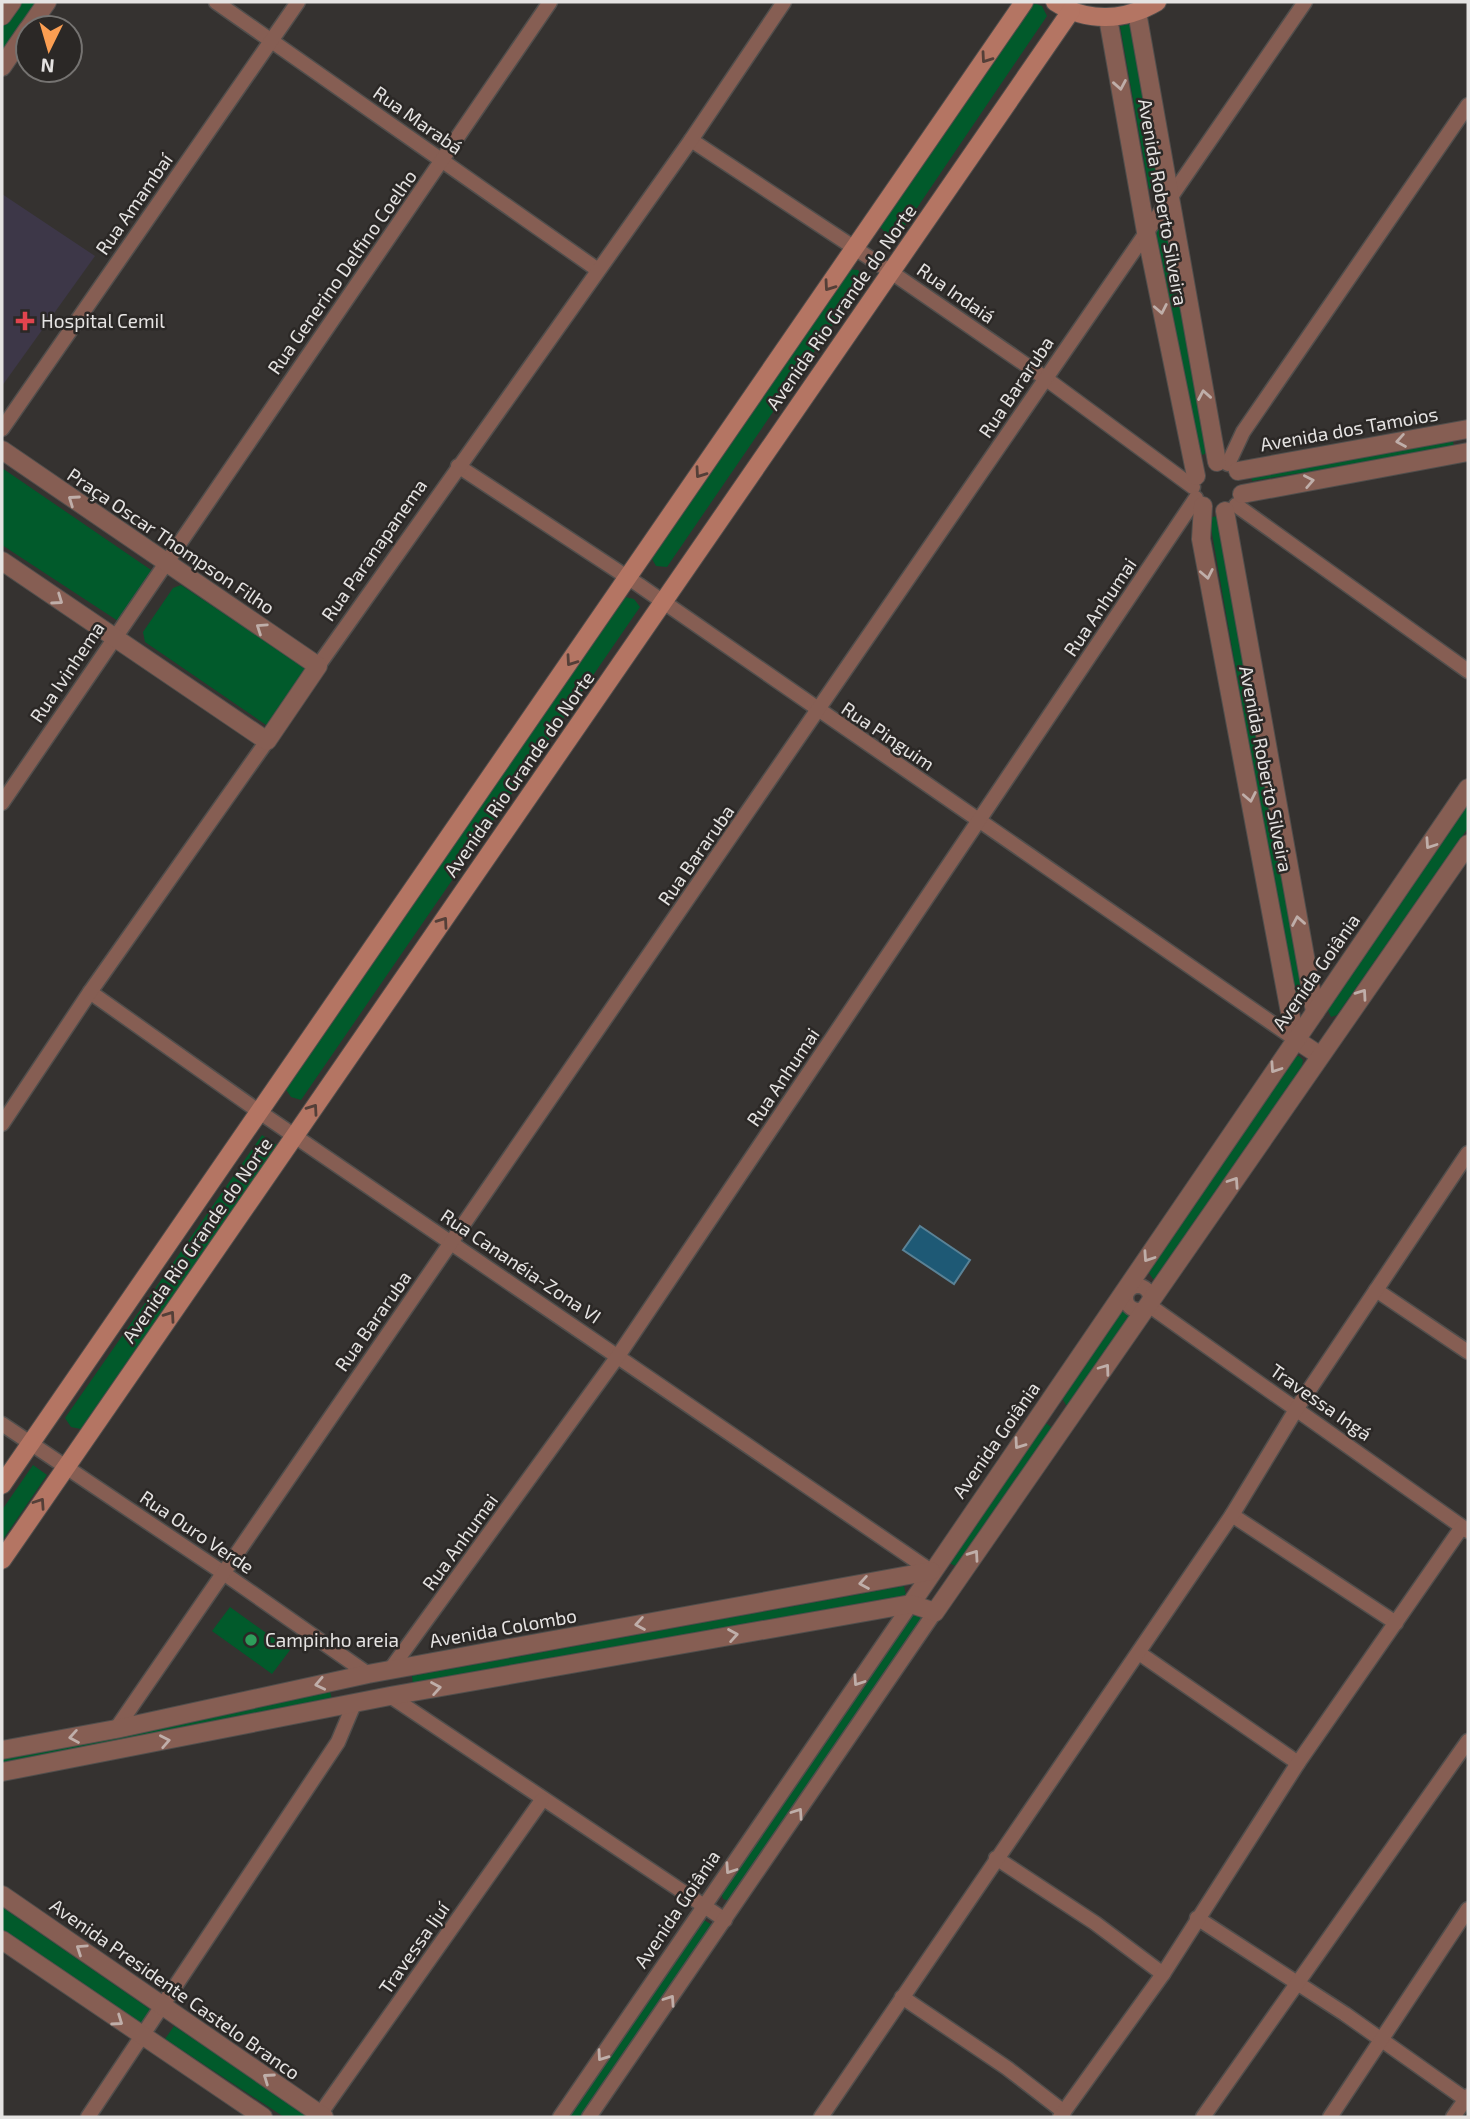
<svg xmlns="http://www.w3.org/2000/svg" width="1470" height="2119" font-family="'Exo 2',sans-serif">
<rect width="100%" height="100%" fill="#353230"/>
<polygon fill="#3d3748" points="2,194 95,256 2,386"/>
<g fill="#015a2b">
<polygon points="17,2 38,2 2,53 2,24"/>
<polygon points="1036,4 1042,6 1047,16 898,236 886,234 878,224 1030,5"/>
<polygon points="1130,24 1159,188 1149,189 1120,26"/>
<polygon points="1162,225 1167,229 1207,452 1203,455 1196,450 1156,231"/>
<polygon points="847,269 858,270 864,279 667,567 656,566 651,557"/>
<polygon points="1452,435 1454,447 1252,481 1250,471"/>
<polygon points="2,468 154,572 118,621 2,545"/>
<polygon points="1218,516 1304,995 1301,998 1293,997 1210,522 1212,517"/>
<polygon points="181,585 304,667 306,671 269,727 145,642 143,632 173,588"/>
<polygon points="625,597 634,599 640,607 301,1100 291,1097 285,1088"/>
<polygon points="1468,804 1468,828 1337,1015 1331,1017 1327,1008"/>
<polygon points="1299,1056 1303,1060 1302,1066 1158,1279 1153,1279 1147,1270 1293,1057"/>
<polygon points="262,1135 277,1145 81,1429 71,1427 65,1418"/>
<polygon points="1122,1309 1130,1313 1131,1319 1071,1405 1066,1405 1061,1396"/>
<polygon points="1044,1422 1053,1428 958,1567 951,1564 949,1561"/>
<polygon points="33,1465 47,1475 2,1541 2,1510"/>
<polygon points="904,1586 906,1595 413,1685 412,1676"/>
<polygon points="230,1607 290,1650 272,1674 212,1631"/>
<polygon points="912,1613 925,1617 729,1901 723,1899 721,1892"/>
<polygon points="330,1691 332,1700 2,1766 2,1757"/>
<polygon points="2,1907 151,2010 139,2027 2,1932"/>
<polygon points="704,1920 712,1925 583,2117 567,2117"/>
<polygon points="174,2026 307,2114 305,2117 284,2117 165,2039"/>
</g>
<polygon fill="#1e5975" stroke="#5a8296" stroke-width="2" points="920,1226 970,1260 954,1284 903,1250"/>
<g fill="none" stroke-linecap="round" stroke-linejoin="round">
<g stroke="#514e4c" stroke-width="17">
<g id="minor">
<polyline points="216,2 598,270"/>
<polyline points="691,140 891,272 1045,378 1193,487"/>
<polyline points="2,429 298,2"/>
<polyline points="1228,464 1243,432 1468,105"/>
<polyline points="458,466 639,585 1295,1039"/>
<polyline points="1236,505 1468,671"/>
<polyline points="318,666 691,140 784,2"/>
<polyline points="2,803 550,2"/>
<polyline points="90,992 261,1113 931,1571"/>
<polyline points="2,1124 90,992 267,741"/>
<circle cx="1138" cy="1298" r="12"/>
<polyline points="1376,1290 1468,1352"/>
<polyline points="1150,1306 1468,1531"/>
<polyline points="2,1424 222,1572 368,1674"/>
<polyline points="1232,1515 1396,1623"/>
<polyline points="1139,1653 1298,1763"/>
<polyline points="390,1670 618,1356 1196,498"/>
<polyline points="390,1696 725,1920"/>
<polyline points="116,1729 1305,2"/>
<polyline points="996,1858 1095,1923 1163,1974"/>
<polyline points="1197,1918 1345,2014 1468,2101"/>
<polyline points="902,1997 1007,2068 1064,2112"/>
<polyline points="88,2117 338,1742 354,1704"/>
<polyline points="318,2117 542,1800"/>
<polyline points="560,2117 911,1604"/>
<polyline points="589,2117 935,1612"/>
<polyline points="821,2117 1232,1515 1297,1408 1468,1153"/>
<polyline points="1060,2117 1163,1974 1298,1763 1462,1527"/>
<polyline points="1203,2117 1468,1741"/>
<polyline points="1330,2117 1468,1909"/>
<polyline points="1453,2117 1468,2096"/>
</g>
</g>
<g stroke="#514e4c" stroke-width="20">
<g id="tertiary">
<polyline points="1137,12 1217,462"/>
<polyline points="2,16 12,2"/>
<polyline points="1108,18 1146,232 1196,476"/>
<polyline points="29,28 47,2"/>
<polyline points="2,67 28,29"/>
<polyline points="2,450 318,666 267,741 2,561"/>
<polyline points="1238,471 1468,429"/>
<polyline points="1242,494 1468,452"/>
<polyline points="1203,506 1201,539 1295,1039 1319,1055"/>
<polyline points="1225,511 1315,1012"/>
<polyline points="911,1604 1468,788"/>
<polyline points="2,1750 116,1729 368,1674 931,1571"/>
<polyline points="2,1772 390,1696 911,1604 935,1612 1468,844"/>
<polyline points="2,1895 324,2117"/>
<polyline points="2,1940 263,2117"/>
</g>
</g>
<g stroke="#514e4c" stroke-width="20">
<g id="secondary">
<path d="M1055,2C1087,23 1125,21 1157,2"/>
<polyline points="2,1485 1024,2"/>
<polyline points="2,1560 1071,11"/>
</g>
</g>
<use href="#minor" stroke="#865e53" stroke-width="14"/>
<use href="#tertiary" stroke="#865e53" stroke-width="18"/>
<use href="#secondary" stroke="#b47563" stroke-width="18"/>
</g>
<defs><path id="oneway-chevron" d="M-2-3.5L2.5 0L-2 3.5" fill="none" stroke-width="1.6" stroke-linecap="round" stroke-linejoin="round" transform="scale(1.75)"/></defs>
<g stroke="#543f38">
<use href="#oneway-chevron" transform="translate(986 58) rotate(125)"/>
<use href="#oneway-chevron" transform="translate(829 286) rotate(125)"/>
<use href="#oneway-chevron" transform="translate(700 473) rotate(125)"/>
<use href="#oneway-chevron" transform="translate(571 661) rotate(125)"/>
<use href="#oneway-chevron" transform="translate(443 922) rotate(-55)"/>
<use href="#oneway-chevron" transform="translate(313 1109) rotate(-55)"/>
<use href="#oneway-chevron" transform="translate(170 1316) rotate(-55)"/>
<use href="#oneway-chevron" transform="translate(40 1503) rotate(-56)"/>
</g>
<g stroke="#bfaea9">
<use href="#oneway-chevron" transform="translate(1120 85) rotate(80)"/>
<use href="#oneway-chevron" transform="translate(1161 309) rotate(79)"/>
<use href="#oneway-chevron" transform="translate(1204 395) rotate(-100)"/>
<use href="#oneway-chevron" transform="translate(1401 441) rotate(170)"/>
<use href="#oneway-chevron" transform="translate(1309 481) rotate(-11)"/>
<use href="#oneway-chevron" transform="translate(73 500) rotate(-145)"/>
<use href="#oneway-chevron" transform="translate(1207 574) rotate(79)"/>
<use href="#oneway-chevron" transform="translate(58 600) rotate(35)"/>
<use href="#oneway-chevron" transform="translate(261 628) rotate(-146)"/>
<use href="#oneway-chevron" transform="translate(1250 797) rotate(79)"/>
<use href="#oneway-chevron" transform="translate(1430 844) rotate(124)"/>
<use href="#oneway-chevron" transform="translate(1298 921) rotate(-100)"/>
<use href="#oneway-chevron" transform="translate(1362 994) rotate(-55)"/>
<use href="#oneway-chevron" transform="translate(1275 1068) rotate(124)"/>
<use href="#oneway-chevron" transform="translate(1234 1182) rotate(-56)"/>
<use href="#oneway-chevron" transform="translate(1148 1257) rotate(124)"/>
<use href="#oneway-chevron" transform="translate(1105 1369) rotate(-54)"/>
<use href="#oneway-chevron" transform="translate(1019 1444) rotate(125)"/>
<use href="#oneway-chevron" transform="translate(974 1555) rotate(-55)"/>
<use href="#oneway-chevron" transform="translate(864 1583) rotate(170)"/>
<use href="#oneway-chevron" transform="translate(640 1624) rotate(170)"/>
<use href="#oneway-chevron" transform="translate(733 1635) rotate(-10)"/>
<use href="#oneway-chevron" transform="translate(858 1681) rotate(124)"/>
<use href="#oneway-chevron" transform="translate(320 1684) rotate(168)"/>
<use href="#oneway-chevron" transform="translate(436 1688) rotate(-10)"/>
<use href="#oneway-chevron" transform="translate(74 1737) rotate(170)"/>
<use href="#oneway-chevron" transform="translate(165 1741) rotate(-11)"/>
<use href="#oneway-chevron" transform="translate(798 1813) rotate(-56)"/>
<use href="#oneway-chevron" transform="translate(730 1869) rotate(124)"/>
<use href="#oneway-chevron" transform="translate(81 1949) rotate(-146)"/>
<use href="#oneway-chevron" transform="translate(670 2000) rotate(-56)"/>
<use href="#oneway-chevron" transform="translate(118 2021) rotate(35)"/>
<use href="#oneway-chevron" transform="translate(602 2056) rotate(125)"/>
<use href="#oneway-chevron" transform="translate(268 2078) rotate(-145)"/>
</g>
<path fill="#e0444e" stroke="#2b2826" stroke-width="2.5" d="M21.5 310.5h7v7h7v7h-7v7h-7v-7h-7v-7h7z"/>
<circle fill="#2e9e5b" stroke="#2b2826" stroke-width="2.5" cx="251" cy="1640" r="7"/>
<g text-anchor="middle" stroke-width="5" stroke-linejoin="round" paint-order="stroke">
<g font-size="19" fill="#e5e3e2" stroke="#2b2826">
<text transform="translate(418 120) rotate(35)" y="7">Rua Marabá</text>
<text transform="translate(1163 202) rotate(80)" y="7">Avenida Roberto Silveira</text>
<text transform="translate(134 204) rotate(-55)" y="7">Rua Amambaí</text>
<text transform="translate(342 272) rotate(-55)" y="7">Rua Generino Delfino Coelho</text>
<text transform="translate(956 293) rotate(35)" y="7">Rua Indaiá</text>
<text transform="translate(841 307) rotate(-55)" y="7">Avenida Rio Grande do Norte</text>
<text transform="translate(1016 387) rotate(-56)" y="7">Rua Bararuba</text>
<text transform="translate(1349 429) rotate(-10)" y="7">Avenida dos Tamoios</text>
<text transform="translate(171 541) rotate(34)" y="7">Praça Oscar Thompson Filho</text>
<text transform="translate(374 550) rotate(-55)" y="7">Rua Paranapanema</text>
<text transform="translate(1100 607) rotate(-56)" y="7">Rua Anhumai</text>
<text transform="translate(67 672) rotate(-56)" y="7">Rua Ivinhema</text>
<text transform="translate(888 736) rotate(34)" y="7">Rua Pinguim</text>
<text transform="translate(1266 769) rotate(79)" y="7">Avenida Roberto Silveira</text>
<text transform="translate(519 774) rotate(-55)" y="7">Avenida Rio Grande do Norte</text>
<text transform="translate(696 855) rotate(-55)" y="7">Rua Bararuba</text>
<text transform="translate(1316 972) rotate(-55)" y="7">Avenida Goiânia</text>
<text transform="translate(783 1077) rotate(-56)" y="7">Rua Anhumai</text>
<text transform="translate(197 1240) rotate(-55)" y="7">Avenida Rio Grande do Norte</text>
<text transform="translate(521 1266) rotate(34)" y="7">Rua Cananéia-Zona VI</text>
<text transform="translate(373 1321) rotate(-55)" y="7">Rua Bararuba</text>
<text transform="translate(1321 1402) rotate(35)" y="7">Travessa Ingá</text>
<text transform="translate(996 1440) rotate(-55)" y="7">Avenida Goiânia</text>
<text transform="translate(197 1532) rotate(34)" y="7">Rua Ouro Verde</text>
<text transform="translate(460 1542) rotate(-54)" y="7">Rua Anhumai</text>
<text transform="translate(503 1628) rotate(-10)" y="7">Avenida Colombo</text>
<text transform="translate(677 1909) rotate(-56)" y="7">Avenida Goiânia</text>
<text transform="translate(414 1948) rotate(-55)" y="7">Travessa Ijuí</text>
<text transform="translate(175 1989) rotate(35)" y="7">Avenida Presidente Castelo Branco</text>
</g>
<g font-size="19" fill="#e5e3e2" stroke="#2b2826" text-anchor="start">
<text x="41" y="328">Hospital Cemil</text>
<text x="265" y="1647">Campinho areia</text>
</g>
</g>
<rect width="1470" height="2119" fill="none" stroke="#e5e3e2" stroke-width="7"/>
<g transform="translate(49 49) rotate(185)"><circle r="33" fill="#2b2826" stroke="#757371" stroke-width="2"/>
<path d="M0-5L12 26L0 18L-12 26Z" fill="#fb9e52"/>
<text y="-10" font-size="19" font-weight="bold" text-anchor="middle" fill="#e5e3e2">N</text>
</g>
</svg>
